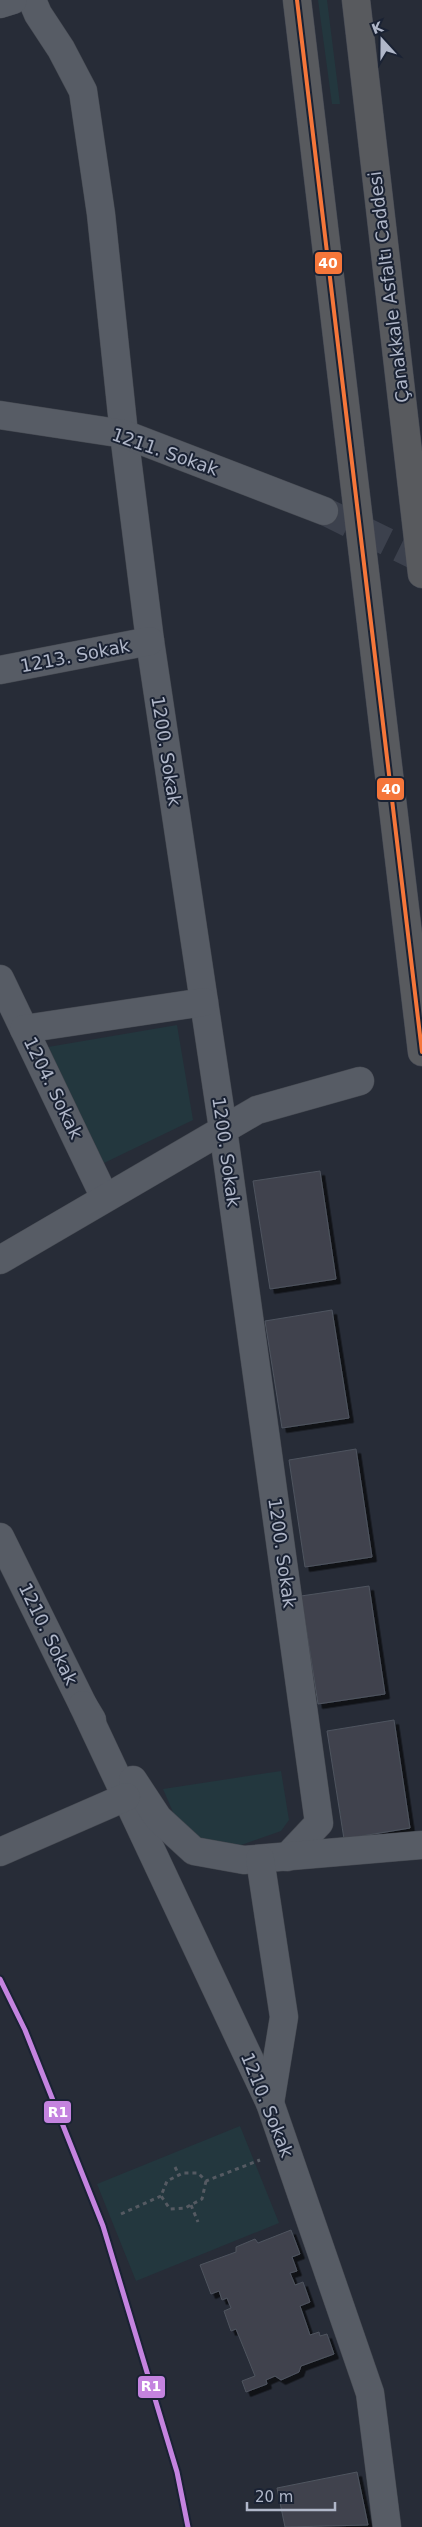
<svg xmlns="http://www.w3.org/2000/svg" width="422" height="2527" font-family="'DejaVu Sans',sans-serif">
<defs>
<filter id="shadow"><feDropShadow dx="4.5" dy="4.5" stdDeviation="0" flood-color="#0009"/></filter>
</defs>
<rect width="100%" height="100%" fill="#272c37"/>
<g fill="#23373e">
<polygon points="318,0 327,0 340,104 332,104"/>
<polygon points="177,1025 193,1120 104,1163 48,1047"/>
<polygon points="281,1771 289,1820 281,1831 230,1849 202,1843 176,1819 163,1789"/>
<polygon points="240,2126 279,2223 136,2281 97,2184"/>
</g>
<g fill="#3f434d" stroke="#4f545f" filter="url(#shadow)">
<polygon points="320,1171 336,1279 270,1289 253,1181"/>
<polygon points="332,1310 349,1418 282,1428 265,1321"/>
<polygon points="356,1449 372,1557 305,1567 289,1460"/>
<polygon points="369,1586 385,1694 318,1704 301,1596"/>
<polygon points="394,1720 410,1828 344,1839 327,1731"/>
<polygon points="291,2230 300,2254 292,2257 297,2271 290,2273 295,2285 303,2282 310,2302 300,2306 310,2335 319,2332 320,2336 327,2334 334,2354 301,2366 299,2372 281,2380 275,2376 266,2380 267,2384 246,2392 242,2381 255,2376 236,2329 231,2331 224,2311 231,2308 227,2298 222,2300 219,2291 211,2294 200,2265 236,2252 236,2247 255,2239 258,2243"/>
<polygon points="357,2472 368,2525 285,2527 277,2488"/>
</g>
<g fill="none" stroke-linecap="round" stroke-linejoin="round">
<polyline stroke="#3c414d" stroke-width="28" stroke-dasharray="28 14" stroke-linecap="butt" points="324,511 422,559"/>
<g stroke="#444850" stroke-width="29">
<g id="minor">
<polyline points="32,0 38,14 61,49 83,91 101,214 124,434 150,641 223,1129 319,1823 287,1857"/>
<polyline points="0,4 13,0"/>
<polyline points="0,415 124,434 324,511"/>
<polyline points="0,670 150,641"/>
<polyline points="0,979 105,1198"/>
<polyline points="24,1029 204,1002"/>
<polyline points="0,1260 257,1110 360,1081"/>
<polyline points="0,1537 83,1705 92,1720"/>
<polyline points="83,1705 270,2103 370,2393 387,2527"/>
<polyline points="133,1780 158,1818 194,1851 244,1860 422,1845"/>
<polyline points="0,1852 126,1797"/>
<polyline points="260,1859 284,2017 270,2103"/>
</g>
</g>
<g stroke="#444853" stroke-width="29">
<g id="highway">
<polyline points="297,0 422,1052"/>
<polyline points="356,0 422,574"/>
</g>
</g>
<g stroke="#555a62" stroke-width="3" stroke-dasharray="4 4" stroke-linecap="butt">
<polyline points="175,2167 179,2175"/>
<polyline points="206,2181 202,2199 185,2208 170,2209 161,2196 167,2181 183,2173 198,2173 206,2181 260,2160"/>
<polyline points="191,2205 198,2222"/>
<polyline points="121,2214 161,2196"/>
</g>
<use href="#minor" stroke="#575c65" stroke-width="28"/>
<use href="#highway" stroke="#585a5e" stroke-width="28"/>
<g stroke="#1a2233" stroke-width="8">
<polyline id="bus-1" points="297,0 422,1052"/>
</g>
<use href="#bus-1" stroke="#f5763a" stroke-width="4"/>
<g stroke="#1a2233" stroke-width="9">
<polyline id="rail-1" points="0,1979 25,2030 103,2226 177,2472 188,2527"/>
</g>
<use href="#rail-1" stroke="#c483df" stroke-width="5"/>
</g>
<g text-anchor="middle" stroke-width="4" stroke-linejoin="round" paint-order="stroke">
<g font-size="18" fill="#b0b7c9" stroke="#1a2233">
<text transform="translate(389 287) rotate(-97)" y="6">Çanakkale Asfaltı Caddesi</text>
<text transform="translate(165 452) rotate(19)" y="6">1211. Sokak</text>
<text transform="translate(75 656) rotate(-11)" y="6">1213. Sokak</text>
<text transform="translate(166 751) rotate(81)" y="6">1200. Sokak</text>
<text transform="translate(53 1088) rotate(64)" y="6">1204. Sokak</text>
<text transform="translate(226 1152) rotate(82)" y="6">1200. Sokak</text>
<text transform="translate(282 1553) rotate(82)" y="6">1200. Sokak</text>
<text transform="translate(48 1634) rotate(64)" y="6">1210. Sokak</text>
<text transform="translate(267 2105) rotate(68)" y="6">1210. Sokak</text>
</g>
</g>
<g stroke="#1a2233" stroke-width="2">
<rect x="314" y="251" width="29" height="24" rx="5" fill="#f5763a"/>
<rect x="376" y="777" width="29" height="24" rx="5" fill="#f5763a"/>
<rect x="43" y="2100" width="29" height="24" rx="5" fill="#c483df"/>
<rect x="137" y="2375" width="29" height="24" rx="5" fill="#c483df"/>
</g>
<g font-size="14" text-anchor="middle" font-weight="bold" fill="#fff">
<text x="328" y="268">40</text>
<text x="391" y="794">40</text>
<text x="58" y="2117">R1</text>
<text x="151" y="2391">R1</text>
</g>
<g transform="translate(382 40) rotate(339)" stroke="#1a2233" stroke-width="4" paint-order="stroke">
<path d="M0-4L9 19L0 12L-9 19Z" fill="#b0b7c9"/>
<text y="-8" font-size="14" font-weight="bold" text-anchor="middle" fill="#b0b7c9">K</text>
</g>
<path d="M247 2502v8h88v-8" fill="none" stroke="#b0b7c9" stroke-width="2.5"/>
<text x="255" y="2502" font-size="15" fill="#b0b7c9" stroke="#1a2233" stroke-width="4" paint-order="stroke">20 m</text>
</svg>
